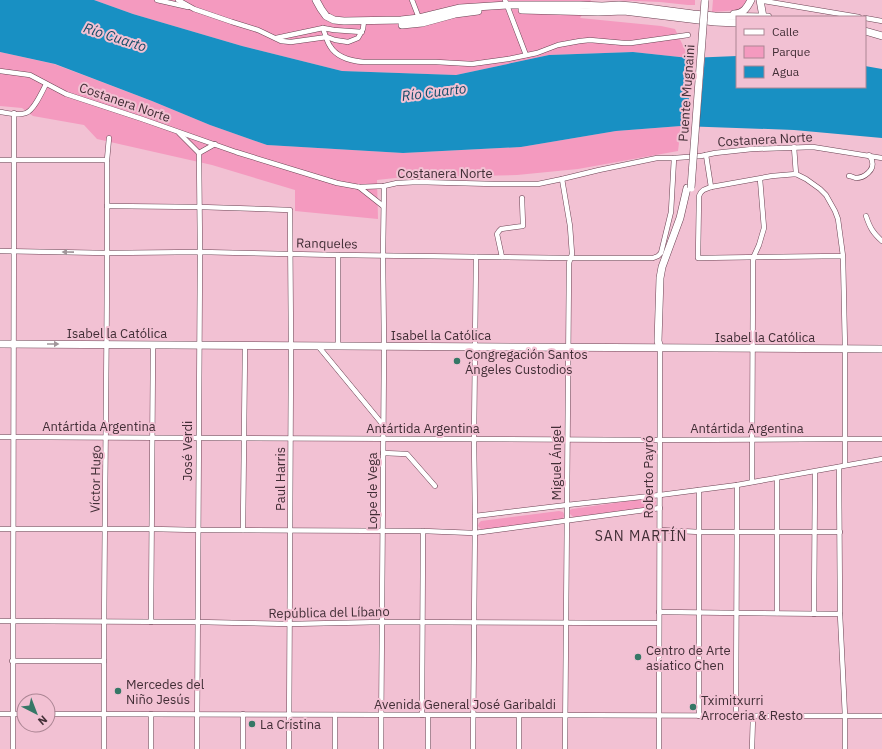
<svg xmlns="http://www.w3.org/2000/svg" width="882" height="749" font-family="'IBM Plex Sans',sans-serif">
<rect width="100%" height="100%" fill="#f2c1d3"/>
<g fill="#f49abf">
<polygon points="94,0 591,0 580,18 661,26 675,29 689,58 633,52 549,55 456,75 342,71 242,46 133,14"/>
<polygon points="611,0 695,0 695,5 688,5 660,2"/>
<polygon points="713,0 747,0 743,8 739,10 712,12"/>
<polygon points="0,52 54,64 152,101 210,125 267,145 403,153 521,147 616,131 681,126 678,151 578,169 517,175 428,177 404,177 377,180 378,219 295,211 295,190 212,165 97,139 84,125 33,116 22,108 0,106"/>
<polygon points="650,498 654,499 656,502 655,505 653,507 573,517 570,514 570,510 572,509"/>
<polygon points="559,511 563,512 565,516 562,519 482,530 478,526 479,523 481,521"/>
</g>
<polygon fill="#1890c3" points="0,0 94,0 133,14 242,46 342,71 456,75 549,55 633,52 689,58 737,56 737,87 865,87 865,66 882,69 882,138 794,130 681,126 616,131 521,147 403,153 267,145 210,125 152,101 55,64 0,52"/>
<polygon fill="#f2c1d3" points="692,56 705,56 699,128 687,128"/>
<g fill="none" stroke-linecap="round" stroke-linejoin="round">
<g stroke="#6b4353" stroke-width="5.5">
<g id="minor">
<polyline points="157,0 188,7"/>
<polyline points="178,0 194,9 232,22 258,30 281,41 291,42 327,37 335,40 348,42 358,38 363,29 364,21"/>
<polyline points="412,0 419,18"/>
<polyline points="505,0 526,55"/>
<polyline points="764,1 859,17"/>
<polyline points="865,18 882,21"/>
<path d="M323,28C325,34 327,42 330,46C337,58 351,61 364,62H436L472,64L508,59L537,53L558,45L580,41L590,40L624,43H631L688,35"/>
<polyline points="276,38 323,28 334,30 362,32"/>
<polyline points="0,71 30,75 66,94 142,119 236,152 337,183 359,187 384,186 397,183 418,182 494,184 538,184 562,179 599,170 657,158 674,158 701,156 715,153 752,149 813,147 882,158"/>
<path d="M0,112C8,113 18,116 26,113C34,110 42,92 46,84"/>
<polyline points="179,133 199,153 215,144"/>
<polyline points="794,147 796,174"/>
<polyline points="706,155 711,187"/>
<polyline points="0,160 107,160"/>
<path d="M849,176C851,176 855,178 856,178C864,178 875,170 872,161C872,159 870,157 869,155"/>
<polyline points="562,179 570,226 572,254 569,263 565,749"/>
<polyline points="359,187 383,206"/>
<polyline points="107,206 200,207 290,210 291,346 289,749"/>
<path d="M866,216C870,228 873,233 882,241"/>
<polyline points="0,251 107,253 200,252 338,255 571,258 653,258 658,256 661,253 671,212 674,158"/>
<polyline points="338,255 338,346"/>
<path d="M843,256L698,258L699,196C701,190 705,189 711,187L772,176L796,174L806,179L820,189L826,195L835,211L838,219L843,256L845,349V465"/>
<polyline points="502,257 497,234 499,231 501,229 523,226 522,198"/>
<polyline points="318,346 384,426"/>
<polyline points="0,437 659,440 845,439 882,439"/>
<polyline points="383,453 407,454 435,486"/>
<polyline points="839,467 840,614 845,716 845,749"/>
<polyline points="752,482 753,261 754,256 759,245 764,228 760,179"/>
<polyline points="475,516 567,505 660,495 737,485 882,459"/>
<polyline points="0,529 151,529 198,530 423,531 474,533 660,508"/>
<polyline points="243,530 245,346"/>
<polyline points="660,530 700,532 840,532"/>
<polyline points="659,612 840,614"/>
<polyline points="777,613 777,478"/>
<polyline points="814,614 815,472"/>
<polyline points="0,621 197,622 290,624 382,622 658,623"/>
<polyline points="151,622 153,345"/>
<polyline points="12,661 104,661"/>
<polyline points="0,714 24,714"/>
<polyline points="48,714 882,716"/>
<polyline points="335,715 335,749"/>
<polyline points="422,715 423,531"/>
<polyline points="428,715 428,749"/>
<polyline points="519,715 519,749"/>
<polyline points="699,716 699,490"/>
<polyline points="736,716 737,485"/>
<polyline points="13,749 14,113"/>
<path d="M104,749C103,553 108,356 107,160L109,138"/>
<polyline points="151,749 151,714"/>
<polyline points="197,749 200,252 199,153"/>
<polyline points="243,749 243,714"/>
<polyline points="381,749 384,347 383,255 384,186"/>
<polyline points="473,749 475,516 474,439 476,257"/>
<polyline points="659,749 660,348"/>
<polyline points="752,749 753,716"/>
</g>
</g>
<g stroke="#6b4353" stroke-width="8">
<g id="secondary">
<polyline points="316,0 321,9 326,16 334,20 344,21 401,20 419,18 460,8 507,5 580,5 602,6 619,5 632,6 693,14 715,16 768,17"/>
<polyline points="760,0 763,17"/>
<polyline points="522,10 598,12 624,11 715,22 737,23"/>
<path d="M734,14C743,14 747,8 751,0"/>
<polyline points="402,25 422,23 455,14 478,11"/>
<polyline points="865,31 882,36"/>
<polyline points="0,344 882,349"/>
<polyline points="660,348 658,341 660,278 662,267 680,218 687,188"/>
</g>
</g>
<use href="#minor" stroke="#fff" stroke-width="4.5"/>
<use href="#secondary" stroke="#fff" stroke-width="7"/>
<g stroke="#6b4353" stroke-width="8" stroke-linecap="butt">
<polyline id="secondary-bridge" points="691,188 705,0"/>
</g>
<use href="#secondary-bridge" stroke="#fff" stroke-width="7"/>
</g>
<defs><path id="oneway-solid" d="M-6-.8H1V-3.2L6.5 0L1 3.2V.8H-6Z"/></defs>
<g fill="#a0969a">
<use href="#oneway-solid" transform="translate(68 252) rotate(-179)"/>
<use href="#oneway-solid" transform="translate(53 344)"/>
</g>
<g fill="#367766" stroke="#f2c1d3" stroke-width="1.5">
<circle cx="457" cy="361" r="4"/>
<circle cx="638" cy="657" r="4"/>
<circle cx="118" cy="691" r="4"/>
<circle cx="693" cy="707" r="4"/>
<circle cx="252" cy="724" r="4"/>
</g>
<g text-anchor="middle" stroke-width="4" stroke-linejoin="round" paint-order="stroke">
<g font-size="13" fill="#422e36" stroke="#f2c1d3">
<text transform="translate(686 93) rotate(-86)" y="5">Puente Mugnaini</text>
<text transform="translate(125 102) rotate(19)" y="5">Costanera Norte</text>
<text transform="translate(765 139) rotate(-3)" y="5">Costanera Norte</text>
<text x="445" y="178">Costanera Norte</text>
<text transform="translate(327 243) rotate(1)" y="5">Ranqueles</text>
<text x="117" y="338">Isabel la Católica</text>
<text x="441" y="340">Isabel la Católica</text>
<text x="765" y="342">Isabel la Católica</text>
<text x="99" y="431">Antártida Argentina</text>
<text x="423" y="433">Antártida Argentina</text>
<text x="747" y="433">Antártida Argentina</text>
<text transform="translate(187 451) rotate(-90)" y="5">José Verdi</text>
<text transform="translate(556 463) rotate(-90)" y="5">Miguel Ángel</text>
<text transform="translate(648 477) rotate(-90)" y="5">Roberto Payró</text>
<text transform="translate(95 479) rotate(-89)" y="5">Víctor Hugo</text>
<text transform="translate(280 479) rotate(-90)" y="5">Paul Harris</text>
<text transform="translate(372 491) rotate(-90)" y="5">Lope de Vega</text>
<text transform="translate(329 612) rotate(-1)" y="5">República del Líbano</text>
<text x="465" y="709">Avenida General José Garibaldi</text>
</g>
<g font-size="13" fill="#422e36" stroke="#f2c1d3" text-anchor="start">
<text x="465" y="359">Congregación Santos<tspan x="465" dy="15">Ángeles Custodios</tspan></text>
<text x="646" y="655">Centro de Arte<tspan x="646" dy="15">asiatico Chen</tspan></text>
<text x="126" y="689">Mercedes del<tspan x="126" dy="15">Niño Jesús</tspan></text>
<text x="701" y="705">Tximitxurri<tspan x="701" dy="15">Arroceria &amp; Resto</tspan></text>
<text x="260" y="729">La Cristina</text>
</g>
<g font-size="14" font-style="italic" fill="#114b66" stroke="#f2c1d3">
<text transform="translate(115 37) rotate(18)" y="5">Río Cuarto</text>
<text transform="translate(434 92) rotate(-7)" y="5">Río Cuarto</text>
</g>
<g font-size="14" letter-spacing="1" fill="#422e36" stroke="#f2c1d3">
<text x="641" y="541">SAN MARTÍN</text>
</g>
</g>
<rect x="736" y="16" width="130" height="72" fill="#f2c1d3" stroke="#ac8694"/>
<rect x="744" y="29" width="20" height="6" fill="#ffffff" stroke="#ac8694"/>
<text x="772" y="36" font-size="12" fill="#422e36">Calle</text>
<rect x="744" y="46" width="20" height="12" fill="#f49abf" stroke="#ac8694"/>
<text x="772" y="56" font-size="12" fill="#422e36">Parque</text>
<rect x="744" y="66" width="20" height="12" fill="#1890c3" stroke="#ac8694"/>
<text x="772" y="76" font-size="12" fill="#422e36">Agua</text>
<g transform="translate(36 713) rotate(138)"><circle r="19" fill="#f2c1d3" stroke="#ac8694"/>
<path d="M0-3L7 15L0 10L-7 15Z" fill="#367766"/>
<text y="-6" font-size="11" font-weight="bold" text-anchor="middle" fill="#422e36">N</text>
</g>
</svg>
